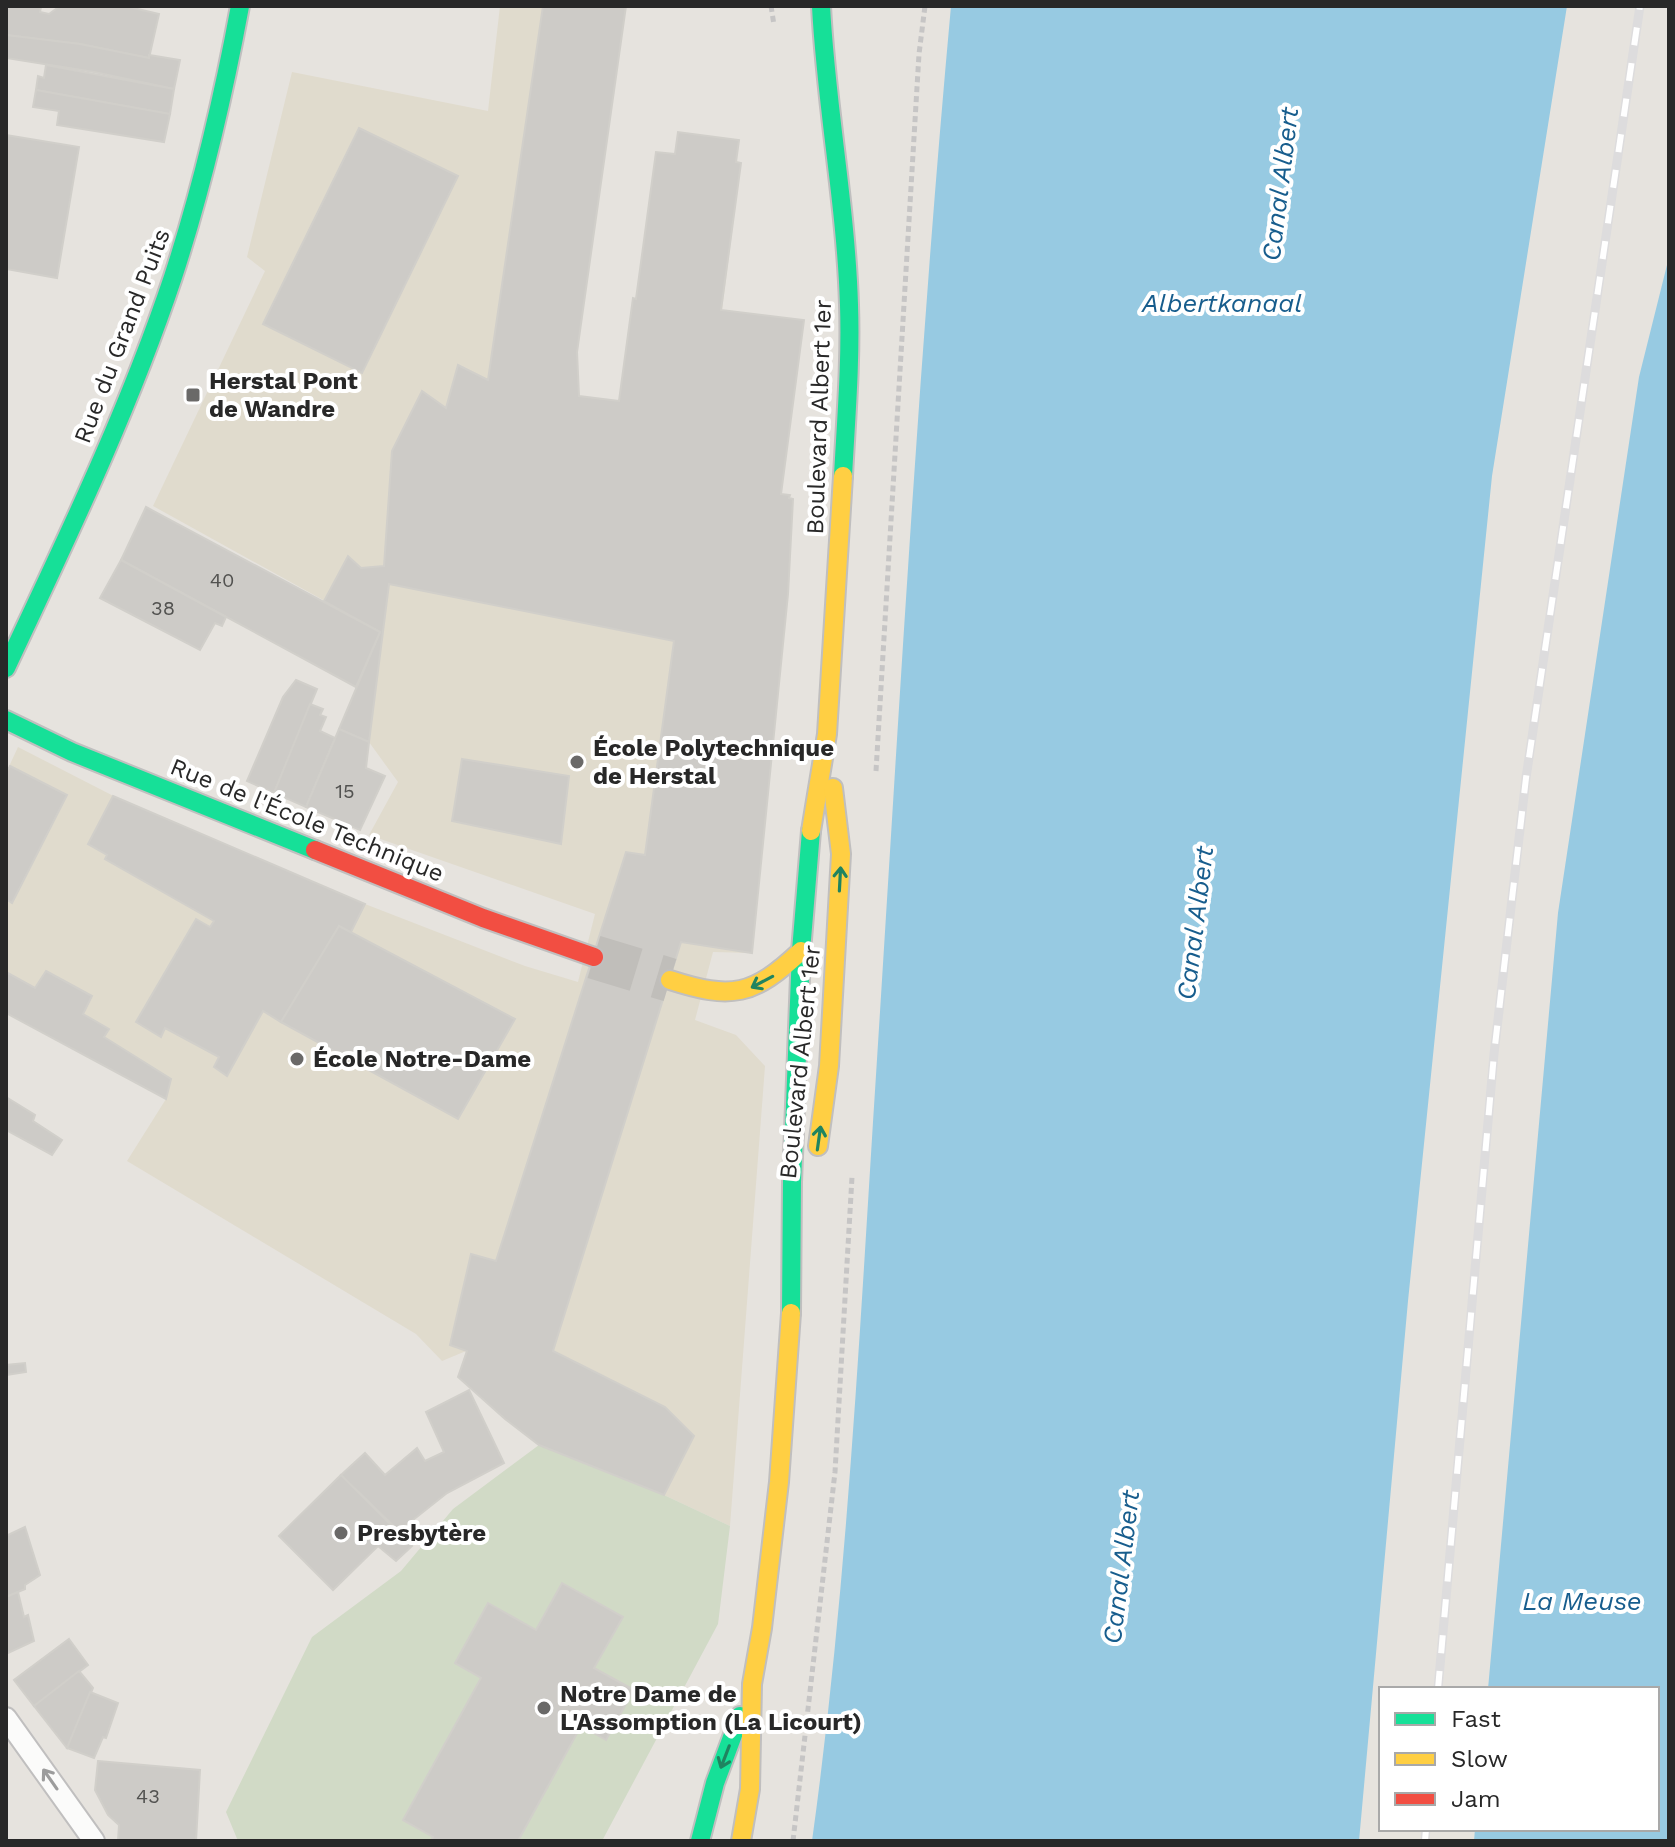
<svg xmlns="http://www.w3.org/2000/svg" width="1675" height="1847" font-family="'Work Sans',sans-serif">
<rect width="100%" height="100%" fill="#e6e3de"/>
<polygon fill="#e0dbcd" points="500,6 626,6 577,351 579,396 619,401 633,298 636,298 675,154 678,132 739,140 736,161 741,163 722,310 804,320 781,494 790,495 790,498 793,499 788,594 752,953 713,952 695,1020 736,1035 765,1066 730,1526 664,1495 539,1445 505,1419 458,1377 466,1351 442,1361 416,1334 127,1161 166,1099 6,1013 6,773 18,747 133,806 365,904 525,966 578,982 595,914 369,835 398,782 369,742 339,729 379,631 153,506 265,271 247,257 292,72 488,111"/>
<polygon fill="#d1dac6" points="539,1445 664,1495 730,1526 718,1624 602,1841 238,1841 226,1812 312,1637 401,1571 453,1509"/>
<g fill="#97cae2">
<path d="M951,6H1567L1492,476L1408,1301L1359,1841H812C845,1603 858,1362 873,1122C897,750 917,377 951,6Z"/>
<polygon points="1669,257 1669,1841 1474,1841 1475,1829 1657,1829 1657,1689 1488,1689 1558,913 1639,377"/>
</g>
<g fill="#cdcbc7" stroke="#d1cfca" stroke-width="2">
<polygon points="6,6 36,6 41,7 40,12 49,14 60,6 125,6 159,14 149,58 80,44 6,35"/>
<polygon points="543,6 626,6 577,352 579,396 619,401 633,298 636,299 656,152 675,154 678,132 739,140 736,162 741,163 721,310 804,320 781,494 790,495 789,498 793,499 788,594 752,953 681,942 553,1351 665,1407 694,1436 664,1495 539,1445 505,1419 458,1377 467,1351 450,1345 471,1254 496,1261 626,852 645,855 674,641 389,584 369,742 339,729 380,632 324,601 348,556 361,568 384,566 392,451 422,391 446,408 458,365 488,380"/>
<polygon points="6,35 80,44 149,58 149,55 180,60 174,89 94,72 6,58"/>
<polygon points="46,65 174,89 170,114 36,90 38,76 44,78"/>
<polygon points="36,90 170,114 164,142 57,125 59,111 33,107"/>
<polygon points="359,128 458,176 362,373 263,324"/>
<polygon points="6,135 79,147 57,278 6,269"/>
<polygon points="146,507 380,632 356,687 121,560"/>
<polygon points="121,560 226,617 222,626 215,623 200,650 100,598"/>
<polygon points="296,680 317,689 274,793 247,781 283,697"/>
<polygon points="310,704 323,709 320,715 326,717 320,731 335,738 306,807 274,793"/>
<polygon points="339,729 369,742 366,768 385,776 360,830 306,807"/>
<polygon points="462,759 569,776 561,844 452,821"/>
<polygon points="10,766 67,795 12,903 6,899 6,773"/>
<polygon points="113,796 365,904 350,934 339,926 281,1022 263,1011 227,1076 214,1067 219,1057 165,1028 161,1037 136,1022 196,919 210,927 214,921 105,859 107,855 88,844"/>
<polygon points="339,926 515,1019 458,1119 281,1022"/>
<polygon points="46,971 92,996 83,1014 109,1029 104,1037 171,1079 166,1099 6,1013 6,972 35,988"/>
<polygon points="6,1097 35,1115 33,1121 62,1140 52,1155 6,1130"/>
<polygon points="25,1363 26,1372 6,1375 6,1365"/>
<polygon points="469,1390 504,1463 447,1493 399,1531 341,1475 365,1453 385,1475 417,1448 425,1461 444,1452 426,1412"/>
<polygon points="341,1475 412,1546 396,1561 378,1546 333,1590 279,1536"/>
<polygon points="25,1527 40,1575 25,1585 25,1589 6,1597 6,1536"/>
<polygon points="562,1583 623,1617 594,1668 634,1690 606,1740 581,1726 518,1841 431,1841 433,1837 403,1820 481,1678 455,1663 488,1603 536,1630"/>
<polygon points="18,1592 24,1617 28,1615 34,1641 6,1654 6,1597"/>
<polygon points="69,1639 88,1665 34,1706 14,1680"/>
<polygon points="79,1671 93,1688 67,1748 34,1706"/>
<polygon points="90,1692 118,1703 106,1738 103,1737 94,1758 67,1748"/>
<polygon points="98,1761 200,1770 196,1841 118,1841 119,1825 108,1815 95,1790"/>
</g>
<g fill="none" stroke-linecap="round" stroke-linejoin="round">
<polyline stroke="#c0beba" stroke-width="44" stroke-dasharray="44 22" stroke-linecap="butt" points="594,957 670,980"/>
<g stroke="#c0bfbf" stroke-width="24">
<polyline id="lane" points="6,1718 94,1841"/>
</g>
<g stroke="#c0bfbf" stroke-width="22">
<g id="fast">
<path d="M821,6C826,106 846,205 849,305C851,362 846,419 843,476"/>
<path d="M6,668C66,540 128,412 173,277C202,188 223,98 240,6"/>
<polyline points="6,720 72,752 315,850"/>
<polyline points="791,1313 792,1182 801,951 811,831"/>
<polyline points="700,1841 715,1783 740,1716"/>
</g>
</g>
<g stroke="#c0bfbf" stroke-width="22">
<g id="slow">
<polyline points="811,831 827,734 843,476"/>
<path d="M670,980C732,1000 753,996 801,951"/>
<polyline points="818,1146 829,1066 841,854 833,788"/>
<polyline points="741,1841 750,1789 752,1684 762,1628 779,1482 791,1313"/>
</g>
</g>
<g stroke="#c0bfbf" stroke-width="22">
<polyline id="jam" points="315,850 483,918 594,957"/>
</g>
<g stroke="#c6c5c5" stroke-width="5" stroke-dasharray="6 4" stroke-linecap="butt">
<polyline points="771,6 774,25"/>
<polyline points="876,771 919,54 925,6"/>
<polyline points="793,1841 835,1472 852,1177"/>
</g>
<use href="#lane" stroke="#fbfbfa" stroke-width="20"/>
<use href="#fast" stroke="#16e098" stroke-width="18"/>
<use href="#slow" stroke="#ffcf43" stroke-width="18"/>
<use href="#jam" stroke="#f24e42" stroke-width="18"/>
<g stroke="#dddcdd" stroke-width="9">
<g id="rail">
<polyline points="1438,1689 1494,1054 1526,778 1640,6"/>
<polyline points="1425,1841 1426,1829"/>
</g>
</g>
<use href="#rail" stroke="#fff" stroke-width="6" stroke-dasharray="18" stroke-linecap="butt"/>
</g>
<defs><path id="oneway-shaft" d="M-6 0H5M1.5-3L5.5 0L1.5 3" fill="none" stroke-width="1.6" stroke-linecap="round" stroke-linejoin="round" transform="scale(2)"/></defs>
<g stroke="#1f8460">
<use href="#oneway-shaft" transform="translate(840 879) rotate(-87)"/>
<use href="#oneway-shaft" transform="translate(762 982) rotate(152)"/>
<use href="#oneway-shaft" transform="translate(819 1138) rotate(-82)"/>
<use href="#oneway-shaft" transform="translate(725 1757) rotate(111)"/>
</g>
<use stroke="#9c9c9c" href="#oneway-shaft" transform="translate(50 1779) rotate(-125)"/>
<g fill="#6a6968" stroke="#fff" stroke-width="3">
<rect x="185" y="387" width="16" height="16" rx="4"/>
<circle cx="577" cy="762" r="8"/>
<circle cx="297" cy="1059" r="8"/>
<circle cx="341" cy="1533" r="8"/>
<circle cx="544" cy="1708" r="8"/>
</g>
<g text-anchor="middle" stroke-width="8" stroke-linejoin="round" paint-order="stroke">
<g font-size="20" fill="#525250">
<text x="222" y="587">40</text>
<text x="163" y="615">38</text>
<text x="345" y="798">15</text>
<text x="148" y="1803">43</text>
</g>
<g font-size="24" fill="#282828" stroke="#fff">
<text transform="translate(122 336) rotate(-69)" y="8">Rue du Grand Puits</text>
<text transform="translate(819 417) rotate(-88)" y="8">Boulevard Albert 1er</text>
<text transform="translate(307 820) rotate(22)" y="8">Rue de l'École Technique</text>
<text transform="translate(800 1062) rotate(-84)" y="8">Boulevard Albert 1er</text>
</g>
<g font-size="24" font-weight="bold" fill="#282828" stroke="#fff" text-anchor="start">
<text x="209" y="389">Herstal Pont<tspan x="209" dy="28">de Wandre</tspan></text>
<text x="593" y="756">École Polytechnique<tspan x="593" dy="28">de Herstal</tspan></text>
<text x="313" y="1067">École Notre-Dame</text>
<text x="357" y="1541">Presbytère</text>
<text x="560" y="1702">Notre Dame de<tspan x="560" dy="28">L'Assomption (La Licourt)</tspan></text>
</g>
<g font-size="26" font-style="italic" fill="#175d8d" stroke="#fff">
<text transform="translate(1280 184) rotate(-83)" y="9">Canal Albert</text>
<text x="1222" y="312">Albertkanaal</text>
<text transform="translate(1195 923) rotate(-83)" y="9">Canal Albert</text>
<text transform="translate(1121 1567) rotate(-83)" y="9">Canal Albert</text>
<text x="1582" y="1610">La Meuse</text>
</g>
</g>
<rect width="1675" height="1847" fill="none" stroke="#282828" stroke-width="16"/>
<rect x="1379" y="1687" width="280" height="144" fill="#ffffff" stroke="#a9a9a9" stroke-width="2"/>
<rect x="1395" y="1713" width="40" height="12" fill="#16e098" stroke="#a9a9a9" stroke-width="2"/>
<text x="1451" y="1727" font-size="24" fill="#282828">Fast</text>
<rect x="1395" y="1753" width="40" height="12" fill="#ffcf43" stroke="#a9a9a9" stroke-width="2"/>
<text x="1451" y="1767" font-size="24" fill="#282828">Slow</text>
<rect x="1395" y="1793" width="40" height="12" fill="#f24e42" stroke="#a9a9a9" stroke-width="2"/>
<text x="1451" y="1807" font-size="24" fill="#282828">Jam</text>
</svg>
